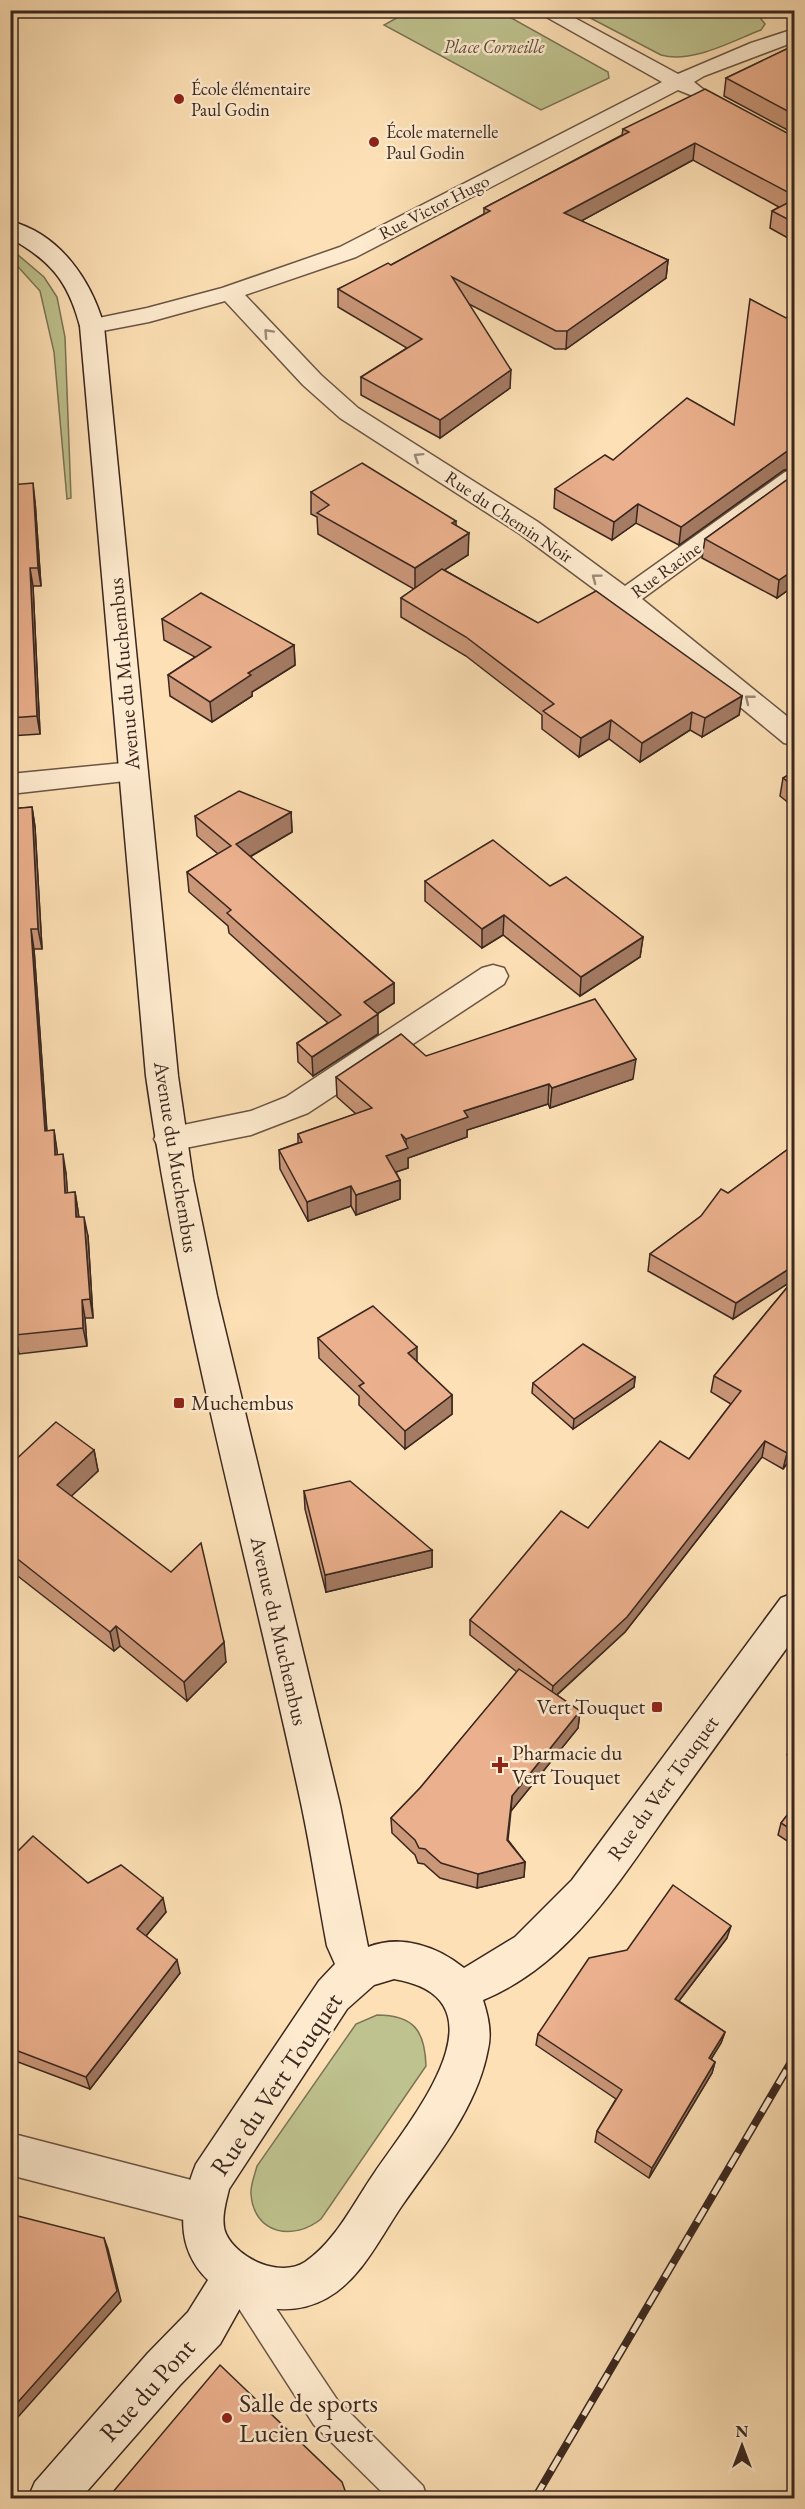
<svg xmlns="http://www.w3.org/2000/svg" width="805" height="2509" font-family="'EB Garamond',serif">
<rect width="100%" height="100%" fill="#fde0b5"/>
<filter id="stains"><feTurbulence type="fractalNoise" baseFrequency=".00333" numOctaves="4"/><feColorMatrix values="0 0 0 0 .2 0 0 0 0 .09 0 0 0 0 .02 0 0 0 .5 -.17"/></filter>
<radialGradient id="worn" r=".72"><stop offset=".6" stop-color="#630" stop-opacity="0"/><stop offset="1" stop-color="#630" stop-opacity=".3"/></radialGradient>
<g fill="#bec28e" stroke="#7c7456" stroke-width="1.5">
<polygon points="411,10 499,11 608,72 609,78 541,110 384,25"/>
<path d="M577,11H755L765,24L761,30C732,41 692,64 661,55Z"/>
<polygon points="11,249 44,277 57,297 65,337 71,498 67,499 54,352 40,291 11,259"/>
<path d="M377,2015C414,2015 425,2031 426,2066L321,2219C294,2241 254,2235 251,2194C250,2186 255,2174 257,2166L356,2024Z"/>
</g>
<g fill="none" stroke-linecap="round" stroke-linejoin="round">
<g stroke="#6b5544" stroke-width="3">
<polygon id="lane" points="238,2263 249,2268 338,2401 423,2486 427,2498 388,2498 314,2425 227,2290 222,2279 227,2268"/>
</g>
<g stroke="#6b5544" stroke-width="3">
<g id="street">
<polygon points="534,10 560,10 678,74 751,43 794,29 794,42 704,76 694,82 704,90 700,94 693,96 678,90 356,257 245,295 321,375 358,408 538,522 625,586 785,472 794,470 794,488 642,599 794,722 794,745 784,743 616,605 520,534 340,418 303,385 225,301 149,322 92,333 84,331 80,326 84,321 147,308 222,288 340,247 662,82"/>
<polygon points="133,762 143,765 147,772 143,779 10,794 10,774"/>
<polygon points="493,965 504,968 508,976 504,984 308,1113 251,1135 170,1151 159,1148 154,1139 159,1130 251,1111 286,1097 482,968"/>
<polygon points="10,2133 203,2183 218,2189 224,2204 218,2219 203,2225 10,2175"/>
</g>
</g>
<g stroke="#3a271f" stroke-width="3">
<path id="secondary" d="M10,221C60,234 91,280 104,326L178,1076L193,1179L217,1296L340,1805L368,1947C401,1934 437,1946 464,1968L515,1937L572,1880L781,1598L794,1593V1638C754,1693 714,1748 674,1804C621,1878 571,1964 483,2000C488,2016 492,2032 488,2049C477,2109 435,2158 401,2207C380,2238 361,2279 327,2298C300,2313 273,2312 244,2301L220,2344L180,2385L81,2498H28L35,2482L148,2353L188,2312L208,2280C174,2247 180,2204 196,2164L319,1981L335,1964L327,1946C318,1898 311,1850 301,1803C249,1561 181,1322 146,1076L80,326C68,281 51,261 10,238ZM394,1979C513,1999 409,2122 375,2172C354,2202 336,2241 305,2262C280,2278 238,2259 226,2234C220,2221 226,2202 229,2189L347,2009L374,1985Z"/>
</g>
<use href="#lane" fill="#feebcf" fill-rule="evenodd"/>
<use href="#street" fill="#feebcf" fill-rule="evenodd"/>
<use href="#secondary" fill="#feebcf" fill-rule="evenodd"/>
<g stroke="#3a271f" stroke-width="8">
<polyline id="rail" points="535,2498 794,2057"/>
</g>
<use href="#rail" stroke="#feebcf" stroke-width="5" stroke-dasharray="16" stroke-linecap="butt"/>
</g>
<g fill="#ca9779" stroke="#3a271f" stroke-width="1.5">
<polygon points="795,45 795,134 724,96 726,78"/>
<polygon points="623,129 795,134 795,242 770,228 772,211 779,207 693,160 581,221 668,260 666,278 566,349 555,349 469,304 510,388 440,438 361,395 361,377 407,348 338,307 338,289 391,265 484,214 484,208 622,135"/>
<polygon points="795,312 795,468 784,470 679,545 636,523 612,540 554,508 555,489 613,460 734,425 786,318"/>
<polygon points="795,474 795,585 777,598 702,558 705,539"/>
<polygon points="10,485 35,501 41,586 33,586 40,734 10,736"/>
<polygon points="311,492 456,521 456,526 468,555 444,570 538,623 742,696 739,715 702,737 690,730 640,762 609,739 579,757 542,729 542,715 466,656 401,617 401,598 414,589 318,534 317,517 311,514"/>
<polygon points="162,619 294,645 295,665 252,692 252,696 212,722 170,696 168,675 195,657 164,640"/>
<polygon points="795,771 795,808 780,796 783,778"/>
<polygon points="32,807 35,827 42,949 34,949 47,1131 54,1130 57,1154 66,1173 67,1193 75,1192 79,1217 88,1236 93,1318 85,1318 87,1346 19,1354 15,1335 14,1305 10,1306 10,809"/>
<polygon points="291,812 292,832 250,857 394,983 394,1003 377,1014 378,1034 313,1076 298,1062 297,1043 328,1023 229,933 228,926 189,892 187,872 218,854 197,836 195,816"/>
<polygon points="795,861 795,885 789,880 792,862"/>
<polygon points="425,881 550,886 643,937 640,957 580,996 503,935 482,948 425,901"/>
<polygon points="426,1056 633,1079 550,1108 548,1104 467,1130 467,1137 408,1158 408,1168 396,1172 400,1180 400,1199 356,1215 351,1206 308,1221 280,1169 279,1150 298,1143 298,1134 356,1114 337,1097 336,1077"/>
<polygon points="795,1144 795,1453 783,1469 762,1457 625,1632 557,1695 580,1711 578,1728 511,1811 508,1840 525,1862 524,1877 477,1888 440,1878 424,1864 418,1863 415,1855 392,1833 391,1818 420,1788 517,1672 470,1635 470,1620 588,1528 689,1459 731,1404 711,1392 714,1376 794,1279 733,1319 648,1271 650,1254 701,1216 728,1193"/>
<polygon points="318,1338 417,1362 452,1395 452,1414 405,1449 359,1405 359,1396 319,1358"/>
<polygon points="635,1377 634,1387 573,1429 532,1393 533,1383"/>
<polygon points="94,1450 98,1471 71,1496 226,1662 187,1701 120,1646 114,1651 10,1570 10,1465"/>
<polygon points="304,1491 432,1550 432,1567 326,1592 305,1509"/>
<polygon points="795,1737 795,1760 787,1755 791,1743"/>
<polygon points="795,1805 795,1846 778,1835 781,1823"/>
<polygon points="10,1859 88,1883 166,1912 146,1936 180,1973 90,2089 10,2059"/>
<polygon points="727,1938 679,2001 725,2032 721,2043 711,2059 715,2062 712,2073 649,2178 595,2142 597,2131 616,2099 536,2045 538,2034"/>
</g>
<g fill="#a47b63" stroke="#3a271f" stroke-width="1.5">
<polygon points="695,143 693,160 563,231 564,213"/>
<polygon points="668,260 666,278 566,349 567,331"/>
<polygon points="511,370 510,388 440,438 440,420"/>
<polygon points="795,451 795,468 784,470 679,545 681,527 786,452"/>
<polygon points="33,483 35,501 41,586 38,568"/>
<polygon points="638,504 636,523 612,540 614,522"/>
<polygon points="469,533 468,555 415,589 415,568"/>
<polygon points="30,568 33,586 40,734 37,716"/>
<polygon points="795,569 795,585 777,598 779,580"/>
<polygon points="294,645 295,665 252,692 252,696 212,722 210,702 248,673"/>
<polygon points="742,696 739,715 702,737 705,718"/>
<polygon points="692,712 690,730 640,762 642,743"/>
<polygon points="611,720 609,739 579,757 581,738"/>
<polygon points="32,807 35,827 42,949 38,929"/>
<polygon points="291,812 292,832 237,864 236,844"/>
<polygon points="504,915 503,935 482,948 482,929"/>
<polygon points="31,929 34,949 48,1150 45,1131"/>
<polygon points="643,937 640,957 580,996 581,977"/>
<polygon points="394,983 394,1003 364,1022 364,1002"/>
<polygon points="378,1014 378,1034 313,1076 312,1057"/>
<polygon points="636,1059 633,1079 550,1108 552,1088"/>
<polygon points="549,1084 548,1104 467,1130 467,1137 408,1158 408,1168 387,1175 386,1156 406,1149 406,1139 464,1111"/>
<polygon points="54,1130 57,1150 59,1174 55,1155"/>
<polygon points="63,1154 66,1173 69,1212 65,1193"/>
<polygon points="400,1180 400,1199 356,1215 356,1195"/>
<polygon points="351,1186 351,1206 308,1221 307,1202"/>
<polygon points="75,1192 78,1211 80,1236 76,1217"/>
<polygon points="84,1217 88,1236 93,1318 90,1299"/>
<polygon points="795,1265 795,1279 733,1319 736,1303"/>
<polygon points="82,1300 85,1318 87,1346 83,1328"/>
<polygon points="417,1347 417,1366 408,1353"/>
<polygon points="635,1377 634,1387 573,1429 574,1419"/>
<polygon points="452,1395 452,1414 405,1449 405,1431"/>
<polygon points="765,1441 762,1457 625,1632 551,1700 553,1686"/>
<polygon points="795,1442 795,1453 783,1469 787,1453"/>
<polygon points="94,1450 98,1471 61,1506 57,1485"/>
<polygon points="432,1550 432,1567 326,1592 325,1575"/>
<polygon points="116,1626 120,1646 114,1651 110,1632"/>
<polygon points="224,1642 226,1662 187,1701 184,1682"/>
<polygon points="580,1711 578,1728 511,1811 512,1796"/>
<polygon points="525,1862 524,1877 477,1888 478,1874"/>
<polygon points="163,1898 166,1912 140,1943 137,1929"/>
<polygon points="731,1926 727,1938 672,2010 675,1999"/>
<polygon points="177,1960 180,1973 90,2089 86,2077"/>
<polygon points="725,2032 721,2043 705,2069 709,2058"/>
<polygon points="715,2062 712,2073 649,2178 652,2168"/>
<polygon points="104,2238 108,2249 121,2301 10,2426 10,2411"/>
</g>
<g fill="#ebb08d" stroke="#3a271f" stroke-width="1.5">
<polygon points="795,45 795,115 726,78"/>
<polygon points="705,89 787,133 795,134 795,196 695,143 564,213 668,260 567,331 556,331 452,277 511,370 440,420 361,377 422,339 338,289 388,263 391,265 490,211 484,208 629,132 623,129"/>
<polygon points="795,199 795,223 772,211"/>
<polygon points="750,299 786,318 795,312 795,451 786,452 681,527 638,504 614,522 555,489 605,455 613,460 687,398 734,425"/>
<polygon points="362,463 456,521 452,523 469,533 415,568 317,513 329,505 311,492"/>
<polygon points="795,474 795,569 779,580 705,539"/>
<polygon points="33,483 38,568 30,568 37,716 10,718 10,485"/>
<polygon points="442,569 538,623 596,591 742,696 705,718 692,712 642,743 611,720 581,738 543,711 554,704 466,637 401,598"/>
<polygon points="201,593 294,645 248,673 251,675 210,702 168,675 211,647 162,619"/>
<polygon points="795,771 795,787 783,778"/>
<polygon points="239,791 291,812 236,844 394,983 364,1002 378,1014 312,1057 297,1043 341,1015 227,913 231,910 187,872 231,846 195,816"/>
<polygon points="32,807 38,929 31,929 45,1131 54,1130 55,1155 63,1154 65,1193 75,1192 76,1217 84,1217 90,1299 82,1300 83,1328 15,1335 13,1286 10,1287 10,809"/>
<polygon points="493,840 550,886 566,877 643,937 581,977 504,915 482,929 425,881"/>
<polygon points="595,999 636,1059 552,1088 549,1084 464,1111 468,1117 406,1139 401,1134 408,1148 386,1156 400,1180 356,1195 351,1186 307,1202 279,1150 302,1142 298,1134 372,1108 336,1077 401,1034 426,1056"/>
<polygon points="795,1144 795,1265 736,1303 650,1254 701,1216 721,1189 728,1193"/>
<polygon points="795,1278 795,1442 787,1453 765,1441 627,1617 553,1686 470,1620 561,1511 588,1528 660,1441 689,1459 741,1391 714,1376"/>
<polygon points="373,1306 417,1347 408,1353 452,1395 405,1431 359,1386 364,1383 318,1338"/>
<polygon points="583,1344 635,1377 574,1419 533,1383"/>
<polygon points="56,1422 94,1450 57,1485 171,1572 201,1543 224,1642 184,1682 116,1626 110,1632 10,1553 10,1465"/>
<polygon points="350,1481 432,1550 325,1575 304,1491"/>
<polygon points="519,1669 580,1711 512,1796 507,1840 525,1862 478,1874 441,1863 425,1849 419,1848 415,1840 391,1818 420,1788"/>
<polygon points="795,1737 795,1745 791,1743"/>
<polygon points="795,1805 795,1832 781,1823"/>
<polygon points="33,1836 88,1883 121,1865 163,1898 137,1929 177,1960 86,2077 10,2048 10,1859"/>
<polygon points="673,1885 731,1926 675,1999 725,2032 709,2058 715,2062 652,2168 597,2131 622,2090 538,2034 589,1958 627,1950"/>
<polygon points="14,2215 104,2238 117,2291 10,2411 10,2218"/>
<polygon points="220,2365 342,2482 348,2499 107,2499"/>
</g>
<defs><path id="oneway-chevron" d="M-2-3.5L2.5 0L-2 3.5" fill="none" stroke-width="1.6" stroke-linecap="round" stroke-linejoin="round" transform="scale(1.5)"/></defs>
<g stroke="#9c8977">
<use href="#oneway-chevron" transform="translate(268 333) rotate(-133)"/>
<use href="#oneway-chevron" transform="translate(418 457) rotate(-148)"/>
<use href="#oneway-chevron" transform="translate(596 578) rotate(-143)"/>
<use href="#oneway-chevron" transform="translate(749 699) rotate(-141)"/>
</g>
<g fill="#8f2418" stroke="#feebcf" stroke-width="2">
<circle cx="179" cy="99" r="6"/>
<circle cx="374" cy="142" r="6"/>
<rect x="173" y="1397" width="12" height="12" rx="3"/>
<rect x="651" y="1701" width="12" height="12" rx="3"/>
<path d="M497 1756h6v6h6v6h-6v6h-6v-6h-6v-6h6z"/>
<circle cx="227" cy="2418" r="6"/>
</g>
<g text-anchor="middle" stroke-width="5" stroke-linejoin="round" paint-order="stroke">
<g font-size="18" font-style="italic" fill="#5b4e3b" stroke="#feebcf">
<text x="494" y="53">Place Corneille</text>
</g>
<g font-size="18" fill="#3a271f" stroke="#feebcf" text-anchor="start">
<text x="191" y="95">École élémentaire<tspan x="191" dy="21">Paul Godin</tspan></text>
<text x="386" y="138">École maternelle<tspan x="386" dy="21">Paul Godin</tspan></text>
</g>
<g font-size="18" fill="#3a271f" stroke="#feebcf">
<text transform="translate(434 207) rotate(-27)" y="6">Rue Victor Hugo</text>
<text transform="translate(509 517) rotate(34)" y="6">Rue du Chemin Noir</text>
<text transform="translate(666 570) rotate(-36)" y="6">Rue Racine</text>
</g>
<g font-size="21" fill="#3a271f" stroke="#feebcf">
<text transform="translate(124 674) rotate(-95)" y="7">Avenue du Muchembus</text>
<text transform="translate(176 1157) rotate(81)" y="7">Avenue du Muchembus</text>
<text transform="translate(279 1631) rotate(77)" y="7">Avenue du Muchembus</text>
<text transform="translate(663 1788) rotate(-54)" y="7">Rue du Vert Touquet</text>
</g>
<g font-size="21" fill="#3a271f" stroke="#feebcf" text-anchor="start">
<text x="191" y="1410">Muchembus</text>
<text x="645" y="1714" text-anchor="end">Vert Touquet</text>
<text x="512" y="1760">Pharmacie du<tspan x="512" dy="24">Vert Touquet</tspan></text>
</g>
<g font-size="26" fill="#3a271f" stroke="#feebcf">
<text transform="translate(276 2084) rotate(-56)" y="9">Rue du Vert Touquet</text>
<text transform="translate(147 2390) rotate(-48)" y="9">Rue du Pont</text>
</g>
<g font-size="26" fill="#3a271f" stroke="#feebcf" text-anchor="start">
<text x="239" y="2412">Salle de sports<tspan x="239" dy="30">Lucien Guest</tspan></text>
</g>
</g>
<rect width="805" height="2509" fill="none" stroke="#fde0b5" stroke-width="36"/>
<rect x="12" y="12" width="781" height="2485" fill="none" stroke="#3a271f" stroke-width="3"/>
<rect x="18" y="18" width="769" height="2473" fill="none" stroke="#3a271f" stroke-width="1.5"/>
<g transform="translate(742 2446)" stroke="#feebcf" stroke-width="4.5" paint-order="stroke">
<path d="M0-4.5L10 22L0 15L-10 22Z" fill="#3a271f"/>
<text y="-9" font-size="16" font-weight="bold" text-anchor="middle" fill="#3a271f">N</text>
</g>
<rect width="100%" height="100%" filter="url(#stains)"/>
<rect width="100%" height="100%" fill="url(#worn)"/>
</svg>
